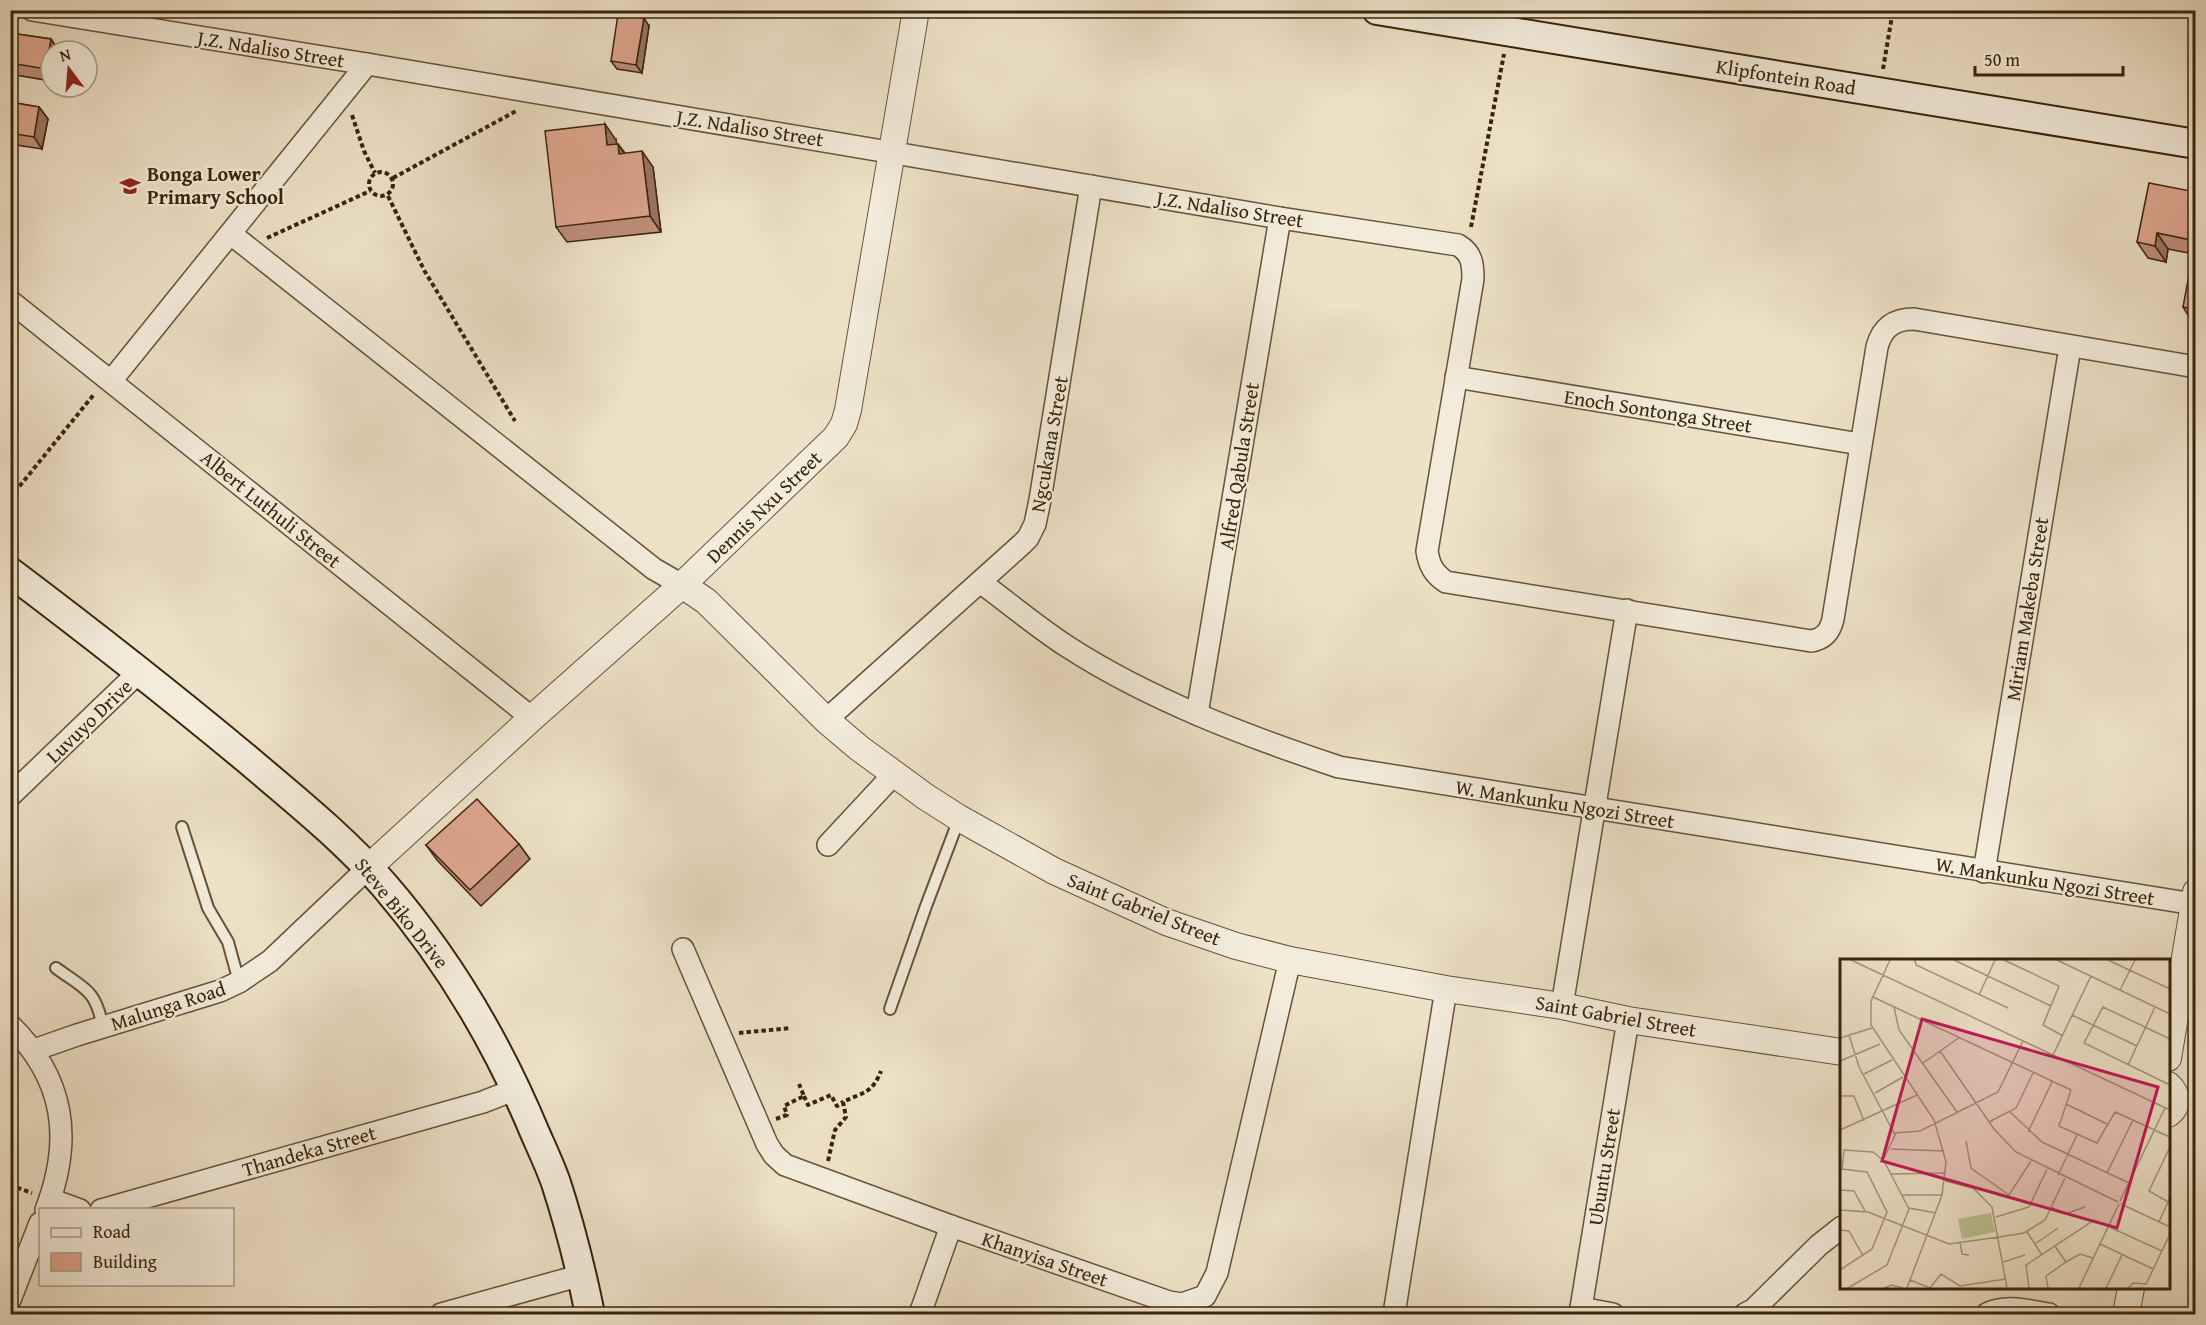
<svg xmlns="http://www.w3.org/2000/svg" width="2206" height="1325" font-family="'Gentium Book Plus',serif">
<rect width="100%" height="100%" fill="#ede1c7"/>
<filter id="stains"><feTurbulence type="fractalNoise" baseFrequency=".00333" numOctaves="4"/><feColorMatrix values="0 0 0 0 .2 0 0 0 0 .09 0 0 0 0 .02 0 0 0 .5 -.17"/></filter>
<radialGradient id="worn" r=".72"><stop offset=".6" stop-color="#630" stop-opacity="0"/><stop offset="1" stop-color="#630" stop-opacity=".3"/></radialGradient>
<g fill="none" stroke-linecap="round" stroke-linejoin="round">
<g stroke="#655339" stroke-width="14">
<g id="service">
<polyline points="182,827 208,908 228,942 239,982"/>
<path d="M56,968C86,990 95,989 103,1027"/>
<polyline points="890,1009 926,906 959,819"/>
</g>
</g>
<g stroke="#655339" stroke-width="24">
<g id="minor">
<path d="M32,10L367,64L1280,218L1458,245C1472,253 1473,264 1473,279L1427,551C1429,565 1434,574 1446,582L1811,641C1824,639 1830,632 1833,619L1877,347C1882,328 1893,319 1914,319L2196,367"/>
<polyline points="231,234 654,569 682,585"/>
<polyline points="10,301 532,718"/>
<polyline points="1456,377 1860,444"/>
<polyline points="111,381 367,64"/>
<path d="M980,582C1009,603 1037,627 1068,647C1150,700 1246,736 1339,767L2194,904"/>
<polyline points="1197,714 1280,218"/>
<polyline points="826,720 1022,544 1028,538 1035,524 1040,500 1091,186"/>
<polyline points="10,796 140,671"/>
<polyline points="828,845 894,774"/>
<polyline points="1984,872 2070,347"/>
<polyline points="683,949 767,1144 774,1155 785,1165 951,1226 1169,1302 1182,1304 1205,1296 1217,1273 1290,960"/>
<polyline points="1562,1006 1627,610"/>
<path d="M10,1025C65,1079 73,1139 46,1210"/>
<polyline points="34,1050 77,1035 220,991 239,982 270,961 368,868"/>
<polyline points="50,1199 80,1210"/>
<polyline points="101,1210 483,1102 516,1089"/>
<polyline points="10,1300 40,1223"/>
<polyline points="1581,1308 1613,1314"/>
<polyline points="441,1314 582,1275"/>
<polyline points="920,1314 951,1226"/>
<polyline points="1394,1314 1446,989"/>
<polyline points="1580,1314 1628,1020"/>
<polyline points="1745,1314 1753,1310 1819,1245 1842,1227"/>
<path d="M1987,1314C2005,1304 2029,1311 2049,1314"/>
</g>
</g>
<g stroke="#655339" stroke-width="28">
<g id="tertiary">
<polyline points="682,585 706,601 826,720 859,748 926,797 959,818 1054,871 1166,922 1236,946 1290,960 1446,989 1562,1006 1628,1020 1842,1052"/>
<polyline points="368,868 532,718 682,585 836,437 844,424 848,410 916,10"/>
<polyline points="2168,1058 2196,892"/>
<path d="M2168,1085C2178,1094 2179,1106 2168,1114"/>
<polyline points="2126,1314 2131,1288"/>
</g>
</g>
<g stroke="#38240a" stroke-width="32">
<g id="secondary">
<polyline points="1377,10 2196,144"/>
<path d="M10,572C91,633 170,695 247,759C294,799 343,838 384,885C447,958 498,1044 535,1133C542,1149 550,1166 556,1183C570,1226 581,1270 590,1314"/>
</g>
</g>
<g stroke="#38240a" stroke-width="4" stroke-dasharray="4.5 3" stroke-linecap="butt">
<polyline points="1883,69 1893,10"/>
<polyline points="352,115 364,151 375,173"/>
<circle cx="381" cy="184" r="12"/>
<polyline points="393,178 518,110"/>
<polyline points="388,196 424,270 515,421"/>
<polyline points="1471,227 1504,54"/>
<polyline points="267,238 370,191"/>
<polyline points="10,498 95,393"/>
<polyline points="739,1033 791,1028"/>
<polyline points="804,1096 808,1105 831,1095 837,1106 843,1102"/>
<polyline points="776,1119 787,1115 784,1106 804,1096 799,1084"/>
<path d="M828,1161L835,1130L846,1117L843,1102C863,1092 872,1094 881,1071"/>
<polyline points="10,1185 32,1193"/>
</g>
<use href="#service" stroke="#f3ecdb" stroke-width="10"/>
<use href="#minor" stroke="#f3ecdb" stroke-width="21"/>
<use href="#tertiary" stroke="#f3ecdb" stroke-width="26"/>
<use href="#secondary" stroke="#f3ecdb" stroke-width="28"/>
</g>
<g fill="#c08f7c" stroke="#38240a" stroke-width="1.5">
<polygon points="649,26 642,73 617,69 611,61"/>
<polygon points="10,33 51,39 59,51 51,51 51,81 10,74"/>
<polygon points="10,102 39,107 48,119 42,149 10,144"/>
<polygon points="616,140 616,144 618,144 625,153 653,167 661,232 567,242 556,227"/>
<polygon points="2196,192 2196,266 2193,263 2194,254 2168,249 2166,262 2148,258 2137,242"/>
<polygon points="2196,276 2196,317 2188,315 2183,307"/>
<polygon points="519,844 530,859 481,906 437,860 426,845"/>
</g>
<g fill="#9c7465" stroke="#38240a" stroke-width="1.5">
<polygon points="644,18 649,26 642,73 636,65"/>
<polygon points="51,39 59,51 51,51 51,76 46,69"/>
<polygon points="39,107 48,119 42,149 34,137"/>
<polygon points="605,124 616,140 619,161 607,145"/>
<polygon points="618,144 629,160 619,154"/>
<polygon points="642,151 653,167 661,232 650,216"/>
<polygon points="2157,233 2168,249 2166,262 2155,246"/>
</g>
<g fill="#dfa690" stroke="#38240a" stroke-width="1.5">
<polygon points="618,14 644,18 636,65 611,61"/>
<polygon points="10,33 51,39 46,69 10,63"/>
<polygon points="10,102 39,107 34,137 10,133"/>
<polygon points="605,124 607,145 618,144 619,154 642,151 650,216 556,227 545,131"/>
<polygon points="2149,183 2196,192 2196,241 2157,233 2155,246 2137,242"/>
<polygon points="2196,244 2196,264 2193,263"/>
<polygon points="2189,275 2196,276 2196,310 2183,307"/>
<polygon points="477,799 519,844 470,890 426,845"/>
</g>
<defs>
<g id="school-bare" transform="scale(1.62)"><path d="M0-5L7-2L0 1L-7-2ZM-4 1L0 2.5L4 1V4Q0 6-4 4Z" fill="#8f2418" stroke="#f3ecdb" stroke-width="2.5" paint-order="stroke"/></g>
</defs>
<g fill-rule="evenodd">
<use href="#school-bare" x="130" y="186"/>
</g>
<g text-anchor="middle" stroke-width="4.5" stroke-linejoin="round" paint-order="stroke">
<g font-size="20" fill="#38240a" stroke="#f3ecdb">
<text transform="translate(271 49) rotate(9)" y="7">J.Z. Ndaliso Street</text>
<text transform="translate(1786 77) rotate(9)" y="7">Klipfontein Road</text>
<text transform="translate(750 128) rotate(9)" y="7">J.Z. Ndaliso Street</text>
<text transform="translate(1230 209) rotate(9)" y="7">J.Z. Ndaliso Street</text>
<text transform="translate(1658 411) rotate(9)" y="7">Enoch Sontonga Street</text>
<text transform="translate(1049 444) rotate(-80)" y="7">Ngcukana Street</text>
<text transform="translate(1239 466) rotate(-81)" y="7">Alfred Qabula Street</text>
<text transform="translate(764 507) rotate(-44)" y="7">Dennis Nxu Street</text>
<text transform="translate(271 509) rotate(39)" y="7">Albert Luthuli Street</text>
<text transform="translate(2027 609) rotate(-81)" y="7">Miriam Makeba Street</text>
<text transform="translate(89 721) rotate(-44)" y="7">Luvuyo Drive</text>
<text transform="translate(1565 804) rotate(9)" y="7">W. Mankunku Ngozi Street</text>
<text transform="translate(2045 881) rotate(9)" y="7">W. Mankunku Ngozi Street</text>
<text transform="translate(1144 909) rotate(22)" y="7">Saint Gabriel Street</text>
<text transform="translate(402 913) rotate(51)" y="7">Steve Biko Drive</text>
<text transform="translate(168 1006) rotate(-18)" y="7">Malunga Road</text>
<text transform="translate(1616 1016) rotate(10)" y="7">Saint Gabriel Street</text>
<text transform="translate(309 1151) rotate(-16)" y="7">Thandeka Street</text>
<text transform="translate(1604 1167) rotate(-81)" y="7">Ubuntu Street</text>
<text transform="translate(1045 1259) rotate(19)" y="7">Khanyisa Street</text>
</g>
<g font-size="20" font-weight="bold" fill="#38240a" stroke="#f3ecdb" text-anchor="start">
<text x="147" y="181">Bonga Lower<tspan x="147" dy="23">Primary School</tspan></text>
</g>
</g>
<g transform="translate(1840 959)">
<rect width="330" height="330" fill="#ede1c7"/>
<path d="M151,254L155,273L122,280L118,260Z" fill="#bdc192"/>
<path fill="none" stroke="#a5957b" stroke-width="1.5" d="M11,1L330,151M50,1L31,42V66L94,161L106,203L102,236L67,329M75,1L76,6L168,49M114,1L211,47M164,1L219,27L203,66L223,77M217,1L330,55M268,1L330,30M280,31L295,1M139,36L155,1M33,38L231,131L219,167L257,184L275,153L330,178M54,48L59,71L117,153M232,56L297,87M9,76L19,108L55,176L43,201M0,79L32,69M330,80L263,48L244,84L330,126M100,92L154,170L176,193L278,243M213,96L251,17M0,102L40,85M83,104L120,78M288,106L315,48M24,115L52,101M35,134L63,118M0,137H14L24,162M226,145L267,165M169,152L202,183L289,224M149,163L176,149L193,114M0,171L77,136M188,173L212,123M54,174L80,172L158,133L183,82M126,182L131,209L169,236L191,202M330,188L309,232L330,244M51,190L104,192M2,210L4,191L33,193L44,202L69,250L47,306L8,329M267,214L293,161M51,215L106,214M218,216L237,176M105,222L133,229L152,248L167,329M0,231L14,232L25,252M62,236H102M280,242L325,149M281,245L330,268M211,248L225,255L245,248M69,249L96,254M0,251L28,253L109,285L159,278L184,274L205,261L225,219M156,258L189,248L207,210M319,263L330,238M0,271L9,272L23,297M187,273L202,296M120,283L122,295L129,296M195,285L218,269M260,285L313,310M215,287L226,303M163,303L185,296M0,311L32,290L47,253L27,213L1,210M70,321L90,329M44,329L52,326L63,329M90,329L101,315L120,327L166,320M189,329L186,306L254,261L322,292M208,329L206,317L226,303L240,295L253,299M239,329L279,245M266,329L282,296M288,329L293,324L306,325L330,275"/>
<path fill="#c2185b" fill-opacity="0.15" stroke="#c2185b" stroke-width="3" d="M82,60L318,128L277,269L42,202Z"/>
<rect width="330" height="330" fill="none" stroke="#38240a" stroke-width="3"/>
</g>
<rect width="2206" height="1325" fill="none" stroke="#ede1c7" stroke-width="36"/>
<rect x="12" y="12" width="2182" height="1301" fill="none" stroke="#38240a" stroke-width="3"/>
<rect x="18" y="18" width="2170" height="1289" fill="none" stroke="#38240a" stroke-width="1.5"/>
<rect x="39" y="1208" width="195" height="78" fill="#f3ecdb" stroke="#a89c87" stroke-width="1.5"/>
<rect x="51" y="1228" width="30" height="9" fill="#f3ecdb" stroke="#a89c87" stroke-width="1.5"/>
<text x="93" y="1238" font-size="18" fill="#38240a">Road</text>
<rect x="51" y="1253" width="30" height="18" fill="#dfa690" stroke="#a89c87" stroke-width="1.5"/>
<text x="93" y="1268" font-size="18" fill="#38240a">Building</text>
<g transform="translate(69 69) rotate(344)"><circle r="28" fill="#f3ecdb" stroke="#a89c87" stroke-width="1.5"/>
<path d="M0-4.5L10 22L0 15L-10 22Z" fill="#8f2418"/>
<text y="-9" font-size="16" font-weight="bold" text-anchor="middle" fill="#38240a">N</text>
</g>
<path d="M1975 66v9h148v-9" fill="none" stroke="#38240a" stroke-width="3"/>
<text x="1984" y="66" font-size="18" fill="#38240a" stroke="#f3ecdb" stroke-width="4.5" paint-order="stroke">50 m</text>
<rect width="100%" height="100%" filter="url(#stains)"/>
<rect width="100%" height="100%" fill="url(#worn)"/>
</svg>
